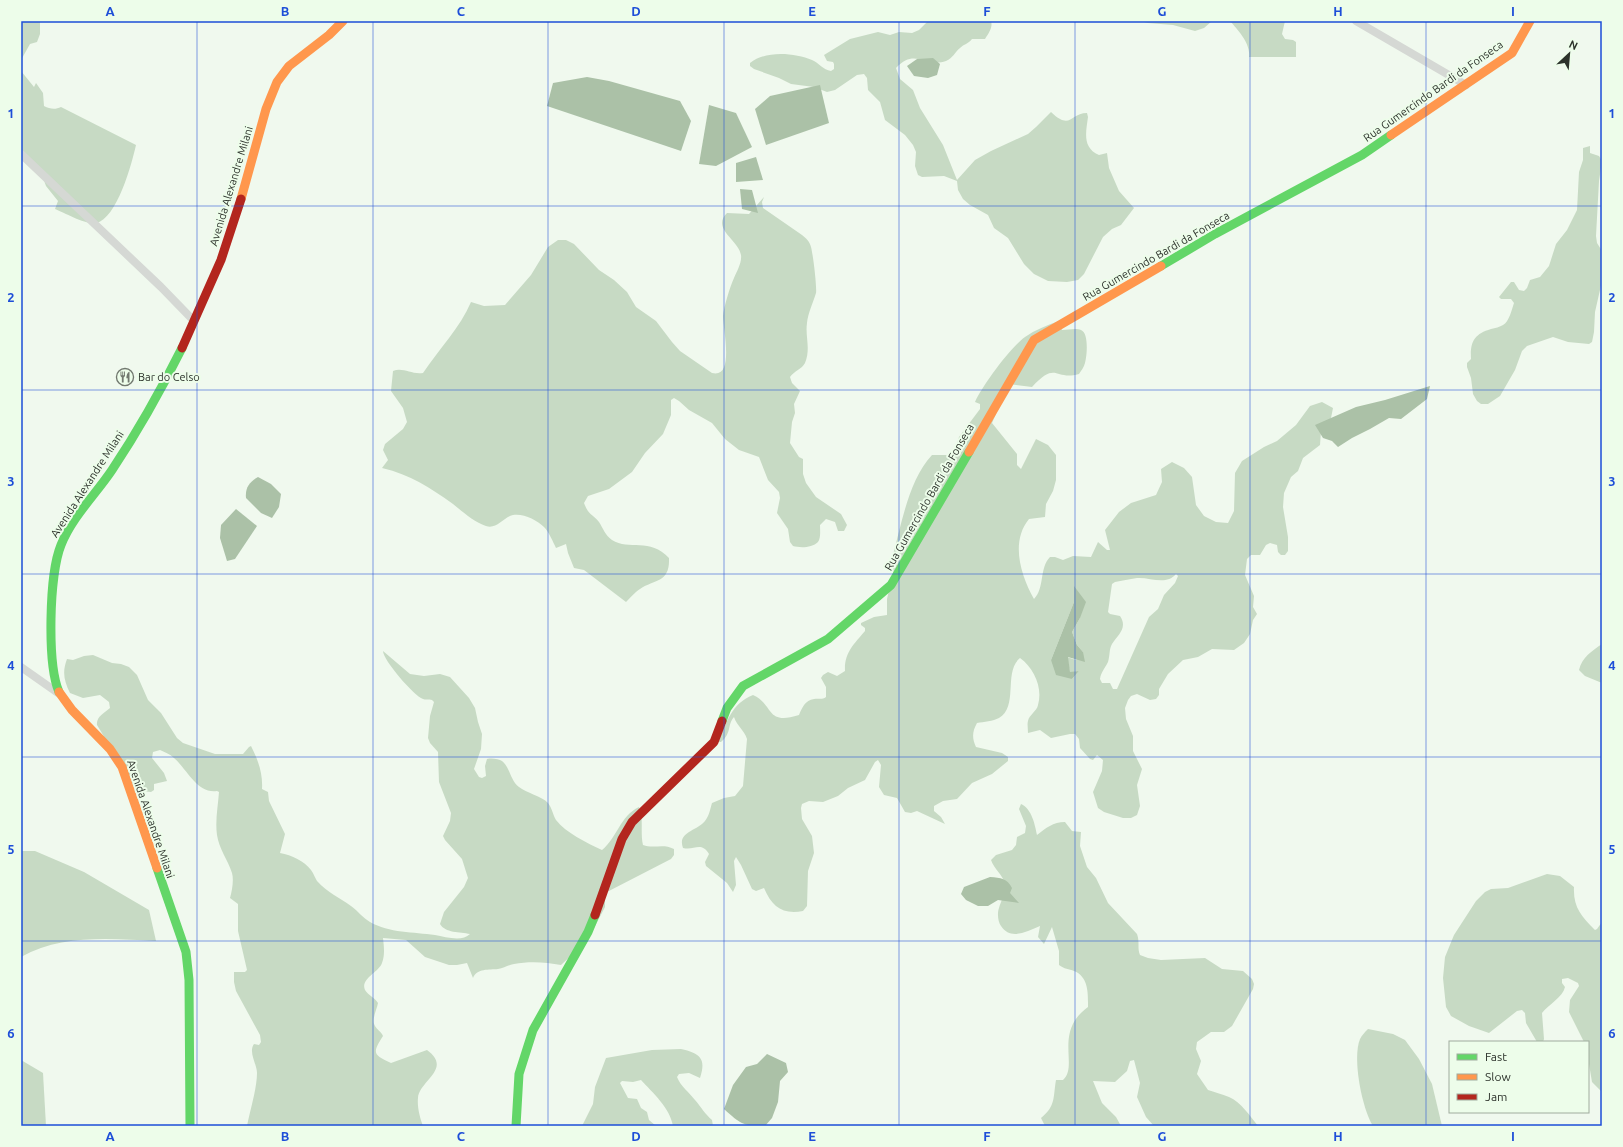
<svg xmlns="http://www.w3.org/2000/svg" width="1623" height="1147" font-family="Ubuntu,sans-serif">
<rect width="100%" height="100%" fill="#f0f9ee"/>
<g fill="#c7dac4" fill-rule="evenodd">
<polygon points="21,21 40,21 40,34 37,42 30,44 21,60"/>
<path d="M928,21H991C993,27 989,33 985,39H972C968,44 964,44 960,48C955,52 953,58 946,61C925,68 915,47 896,68L900,79L913,90L920,108L943,145L957,180L975,160L991,151L1028,134L1036,127L1051,112C1071,131 1070,113 1087,113L1088,117C1086,132 1082,148 1099,155L1107,153L1109,168L1119,191L1134,208L1121,225L1112,229L1103,237L1084,274L1078,280L1067,282L1048,281L1034,274L1024,264L1008,238L994,228L988,215L970,205L963,199L958,190L957,181L944,176L922,177L918,175L915,166L916,152L913,145L905,135L885,120L880,102L868,90L867,78L864,74L857,75L835,90L827,92L814,87L791,84L779,78L754,69L750,66V63C766,50 795,53 812,60C819,63 823,70 831,71L834,69V64L833,62L827,61L824,55L850,39L878,32L890,35L899,32L912,33L919,30Z"/>
<polygon points="1140,21 1212,21 1204,28 1195,31 1173,25 1148,23"/>
<path d="M1230,21H1285L1282,34L1285,39L1293,40L1296,42V57H1249C1251,44 1238,30 1230,21Z"/>
<path d="M21,71L34,87L36,83L43,93L44,106C50,109 55,110 61,107L136,145C132,163 117,219 96,223C86,225 65,213 55,209L58,201L46,186L41,172L21,154Z"/>
<path d="M1590,146V153L1599,156L1602,161L1599,181L1596,236L1597,243L1602,251V281L1595,312L1594,332L1592,342L1589,344L1568,342L1553,337L1527,346L1522,351L1515,370L1500,396L1488,404H1481L1477,401L1473,394L1471,378L1467,367V363L1471,359C1470,342 1474,334 1491,329C1495,328 1500,327 1503,325C1509,322 1512,309 1514,303L1511,299H1501L1499,297L1511,282H1514L1519,290L1524,291L1527,288L1530,280L1540,277L1549,266L1556,244L1567,230L1577,210L1579,172L1583,160V148Z"/>
<path d="M764,197L762,202L763,208L802,235C806,238 810,242 811,247C813,254 817,287 816,293C813,303 808,313 807,323C805,337 811,348 805,363C802,369 794,371 790,377L792,383L800,391L794,404L795,413L792,422L790,443L799,457L803,459V474L806,483L816,497L841,514L847,525L844,531H838L835,522L826,519L820,525C820,530 821,538 818,542C812,548 800,548 793,546L790,542L788,529L777,513L780,498L779,492L768,480L759,457L739,450L725,439L712,423L689,410L679,401L674,398L671,400V415L663,434L645,453L632,472L609,489L588,496L584,503C589,516 592,513 599,522C603,528 605,535 612,540C629,551 650,537 669,558C670,583 655,579 640,589C635,592 630,598 626,602L584,570L574,568L568,553L566,544L556,548C553,542 549,532 544,527C537,520 523,513 513,515C504,517 496,530 486,526C474,522 463,512 453,504C429,487 411,475 382,468L388,460L383,450L385,444L403,429L407,422L403,408L391,391L393,371C403,367 412,375 423,373C439,349 460,328 471,302L484,306L505,305L531,275L548,247L558,240H566L574,244L599,270L614,280L627,292L636,307L656,321L672,342L680,351L712,373C735,379 723,329 723,316C724,306 730,287 734,278C737,271 742,263 741,255C739,240 711,229 727,213L749,214Z"/>
<path d="M1059,321L1062,330C1068,330 1076,328 1081,330C1089,333 1087,356 1085,363C1084,367 1081,371 1079,374C1054,381 1057,360 1032,387L1009,384L992,423L1017,454V465L1021,469L1036,439L1048,445L1056,455V480L1053,491L1046,504L1045,517L1029,519C1010,542 1021,576 1034,599C1045,588 1039,568 1050,557H1055L1063,560L1073,556L1091,557L1098,542L1107,550H1110L1105,530L1119,512L1131,503L1156,495L1162,482L1161,469L1172,462L1184,468L1192,477L1196,505L1204,516L1216,522L1228,523L1234,511L1235,473L1242,461L1264,447L1277,441L1296,425L1310,406L1322,402L1333,408L1331,418L1321,431L1320,445L1303,458L1298,471L1291,477L1284,493L1283,507L1288,537V551L1285,555H1281L1278,552L1277,545L1270,543L1266,545L1260,555H1251L1247,559L1245,575L1254,596L1253,607L1257,614L1253,620L1250,634L1244,643L1234,650L1212,649L1198,657L1183,660L1168,674L1159,689V695L1156,699L1150,700L1137,694L1131,696L1128,700L1125,708L1126,719L1133,736V751L1142,769L1137,785L1140,806L1137,815L1131,818H1123L1104,812L1098,808L1093,792L1102,771L1103,760L1097,755L1093,760L1090,759L1080,748L1079,739L1075,734H1070L1051,738L1040,730L1028,733C1028,729 1027,724 1028,721C1029,715 1037,711 1038,705C1043,688 1034,668 1020,658C1003,672 1019,706 999,718C993,721 984,722 977,723C972,732 972,738 976,747L1002,753L1008,757V761L992,774L972,783L957,799L943,801L934,806V811L941,817L945,824L917,811L911,813L905,812L897,798L884,795L879,787L881,765L878,760L875,762L865,780L848,788L838,796L823,802L809,801L802,804L801,808L802,819L812,836L814,853L808,871L807,906L803,911C783,915 772,907 764,888L756,891L752,889L741,865L736,857L734,861L736,885L733,892L727,883L706,866L705,862L709,854C701,841 694,851 683,848C677,832 697,831 705,821C709,816 710,810 712,803L724,798L735,796L743,786L747,739C744,730 737,726 734,717C727,725 732,733 721,742H718C727,722 731,704 753,695C774,704 765,726 799,715C802,708 805,700 814,699C819,698 822,700 826,697V687L821,678L823,675L828,672L837,676L845,671C844,653 854,644 865,631V628L861,625V623L874,617L887,615V599L893,573L892,560L894,551C902,521 910,478 932,455H948L954,452L959,437L980,409V404L975,402C983,385 1010,348 1025,337C1035,330 1047,325 1059,321ZM1176,574L1178,576L1175,583L1164,595L1158,609L1149,617L1117,689H1113L1110,683H1102L1100,679C1101,672 1105,668 1108,662C1110,656 1109,649 1112,644C1118,635 1128,628 1120,616L1110,614L1108,612L1112,584L1115,582C1122,581 1129,579 1137,578C1150,577 1166,586 1176,574ZM1075,587L1080,618L1072,632L1077,645L1083,652L1076,660L1067,657L1070,673L1079,671L1072,679L1051,660L1074,602Z"/>
<path d="M1602,644V683L1585,676L1579,670C1582,657 1592,651 1602,644Z"/>
<path d="M383,651L410,674L424,676L440,674L450,677L469,698L475,708L478,722L482,734L481,749L474,769L479,777L482,778L486,776L485,766L487,759C492,758 499,759 502,761C510,767 510,780 519,787C526,793 542,796 548,803C552,808 553,815 556,820C566,833 587,843 602,850C617,838 620,816 639,807C644,818 640,832 643,845C654,849 663,843 674,849V855L671,859L605,893V907L593,930L575,952L561,965C546,962 529,961 514,964C508,965 504,968 498,969C489,970 477,968 473,978L467,963L457,965H449L425,957L406,940L383,938C384,947 385,955 382,963C379,972 360,979 365,990C368,995 375,998 378,1003C377,1009 371,1020 375,1026C377,1030 381,1031 383,1036C372,1053 373,1055 391,1063L427,1050C453,1069 419,1081 418,1098C417,1107 420,1118 423,1126H247C250,1111 257,1088 257,1073C257,1064 248,1052 254,1044L259,1045L261,1042L260,1035L236,991L234,982V972H245L247,970L238,931V904L230,898C232,891 234,880 232,873C228,860 219,849 217,835C215,821 218,806 219,792L217,791C197,794 187,769 174,758C170,754 164,752 160,750L153,752L152,758L164,773L167,781L154,784V790L151,792L142,791L132,786L114,753L97,725C96,717 104,713 110,708L109,702L100,695L83,698L70,693C64,681 62,672 67,659L73,660L84,656L93,655L112,663L121,664L129,667L137,675L148,700L161,713L177,738L183,743L215,754H243L249,747L251,746C258,760 263,773 262,789L268,792L269,801L285,834L280,853C292,855 304,861 311,870C314,874 315,878 317,881C327,892 340,898 351,906C358,911 363,918 370,922C389,933 414,932 435,935C446,937 462,942 470,934C460,932 445,933 440,924L444,912L464,887L468,878L462,859L445,840L443,836L450,821L451,813L439,782L438,752L430,743L428,738L430,716L434,702L432,700C429,699 425,700 423,699C414,696 383,660 383,651Z"/>
<path d="M1021,804C1032,809 1035,825 1037,835C1046,828 1053,822 1065,822L1072,831L1081,832L1080,846L1087,867L1096,878L1108,903L1137,934C1140,942 1137,948 1140,955L1148,958L1161,960L1205,958L1222,969L1243,971L1252,979L1254,984L1253,989L1232,1026L1224,1032H1211L1197,1042L1196,1049L1201,1061L1197,1074L1208,1090C1214,1092 1222,1094 1229,1097C1241,1102 1250,1116 1258,1126H1154L1146,1117L1137,1097L1140,1083L1134,1060L1130,1061L1127,1071L1115,1082L1093,1081L1102,1103L1116,1117L1121,1126H1045L1041,1118C1056,1106 1053,1097 1056,1080H1063C1079,1066 1053,1032 1088,1007C1088,994 1089,977 1074,971C1069,969 1064,969 1059,965V951L1052,927L1044,944L1038,937L1040,926C1027,931 1011,941 1001,926C998,922 997,913 999,908C1001,901 1006,892 1005,884C1003,875 994,869 991,860L996,855L1012,850L1016,845L1017,837L1025,833L1026,826L1019,809Z"/>
<path d="M21,851H35L84,872L149,910L156,941C111,939 62,934 21,957Z"/>
<path d="M1547,874L1560,876L1574,887C1573,907 1581,916 1595,930L1597,929L1602,922V1092L1592,1082L1588,1058V1042H1584L1569,1012L1570,1000L1579,986L1578,983L1568,978L1562,979V983L1565,987C1563,997 1548,1005 1542,1013L1544,1039L1543,1042H1537L1526,1023L1525,1013L1522,1010L1517,1011L1489,1033L1469,1026L1451,1016L1446,1007L1443,978L1445,957L1454,935L1476,901L1485,892L1491,889L1508,888Z"/>
<path d="M1368,1029L1393,1034L1405,1040L1419,1059L1432,1084L1442,1126H1373C1362,1109 1352,1058 1360,1039C1362,1035 1365,1032 1368,1029Z"/>
<path d="M681,1049C699,1053 707,1058 700,1078L689,1073L679,1074L677,1077C681,1087 689,1092 695,1100C701,1107 705,1114 712,1120L713,1126H673C670,1108 653,1093 641,1080L633,1082L622,1081L620,1083L628,1098L637,1099L641,1108L647,1112L649,1120L656,1126H582L593,1104L595,1087L606,1058L652,1050Z"/>
<polygon points="21,1060 43,1073 46,1126 21,1126"/>
</g>
<g fill="#abc1a7">
<polygon points="933,58 940,64 937,75 928,78 914,76 907,66 917,59"/>
<polygon points="587,77 609,81 680,101 691,121 681,151 547,106 553,83"/>
<polygon points="820,85 829,123 766,145 755,109 770,96"/>
<polygon points="709,105 736,113 752,147 716,166 699,164"/>
<polygon points="756,157 763,180 736,182 736,163"/>
<polygon points="740,189 752,190 758,213 742,209"/>
<polygon points="1430,386 1427,399 1401,419 1389,418 1370,429 1352,438 1338,447 1332,441 1323,438 1315,425 1356,407 1385,400"/>
<path d="M258,477L271,484L281,494L279,507L272,518L261,513L246,498C245,487 250,482 258,477Z"/>
<polygon points="236,509 257,526 235,559 227,561 220,538 221,525"/>
<polygon points="1074,586 1086,602 1080,618 1072,632 1077,645 1083,652 1085,662 1068,657 1070,672 1079,671 1072,679 1056,675 1051,660 1074,602"/>
<path d="M990,877C1001,878 1007,878 1012,888L1010,893L1019,903L998,900L988,906H978L966,900L961,894L964,887Z"/>
<path d="M767,1054L786,1063L788,1072L780,1081L778,1102L772,1118L765,1126C742,1126 741,1124 724,1109L733,1085L746,1067L757,1064Z"/>
</g>
<g fill="none" stroke-linecap="round" stroke-linejoin="round">
<g stroke="#d5d8d4" stroke-width="8">
<polyline points="1356,21 1466,85"/>
<polyline points="21,154 161,287 194,321"/>
<polyline points="21,667 58,693"/>
</g>
<g stroke="#63d668" stroke-width="9">
<polyline points="1161,266 1215,234 1362,155 1391,135"/>
<path d="M59,692C47,664 49,574 61,545C72,517 96,494 112,470C138,431 161,390 182,348"/>
<polyline points="722,721 727,708 743,686 828,639 891,585 969,452"/>
<polyline points="157,868 186,952 189,980 190,1126"/>
<polyline points="516,1126 519,1074 533,1030 588,932 595,915"/>
</g>
<g stroke="#ff974d" stroke-width="9">
<polyline points="1391,135 1512,53 1530,21"/>
<polyline points="241,199 266,109 277,82 289,66 329,35 343,21"/>
<polyline points="969,452 1034,340 1161,266"/>
<polyline points="59,692 72,710 110,749 122,767 157,868"/>
</g>
<g stroke="#b3261e" stroke-width="9">
<polyline points="182,348 221,260 241,199"/>
<polyline points="595,915 622,839 632,822 714,742 722,721"/>
</g>
</g>
<path fill="none" stroke="#1d4ed8" stroke-width="1" stroke-opacity="0.55" d="M197,21V1126M373,21V1126M548,21V1126M724,21V1126M899,21V1126M1075,21V1126M1250,21V1126M1426,21V1126M21,206H1602M21,390H1602M21,574H1602M21,757H1602M21,941H1602"/>
<defs>
<g id="restaurant-ring" transform="scale(0.9)"><circle r="9.5" fill="#edfdea" stroke="#71786f" stroke-width="1.5"/><path d="M-5-6h1v4h1v-4h1v4h1v-4h1v5L-1.5 .5V6h-2V.5L-5-1ZM5-6V6H3V1.5H1.5Q1.5-4 5-6Z" fill="#71786f"/></g>
</defs>
<g fill-rule="evenodd">
<use href="#restaurant-ring" x="125" y="377"/>
</g>
<g text-anchor="middle" stroke-width="4" stroke-linejoin="round" paint-order="stroke">
<g font-size="11" fill="#2c322b" stroke="#edfdea">
<text transform="translate(1433 91) rotate(-35)" y="4">Rua Gumercindo Bardi da Fonseca</text>
<text transform="translate(231 186) rotate(-73)" y="4">Avenida Alexandre Milani</text>
<text transform="translate(1156 256) rotate(-30)" y="4">Rua Gumercindo Bardi da Fonseca</text>
<text transform="translate(87 484) rotate(-57)" y="4">Avenida Alexandre Milani</text>
<text transform="translate(929 497) rotate(-60)" y="4">Rua Gumercindo Bardi da Fonseca</text>
<text transform="translate(151 819) rotate(71)" y="4">Avenida Alexandre Milani</text>
</g>
<g font-size="11" fill="#2c322b" stroke="#edfdea" text-anchor="start">
<text x="138" y="381">Bar do Celso</text>
</g>
</g>
<rect width="1623" height="1147" fill="none" stroke="#edfdea" stroke-width="44"/>
<rect x="1449" y="1041" width="140" height="72" fill="#edfdea" stroke="#a0ac9e"/>
<rect x="1457" y="1054" width="20" height="6" fill="#63d668" stroke="#a0ac9e"/>
<text x="1485" y="1061" font-size="12" fill="#2c322b">Fast</text>
<rect x="1457" y="1074" width="20" height="6" fill="#ff974d" stroke="#a0ac9e"/>
<text x="1485" y="1081" font-size="12" fill="#2c322b">Slow</text>
<rect x="1457" y="1094" width="20" height="6" fill="#b3261e" stroke="#a0ac9e"/>
<text x="1485" y="1101" font-size="12" fill="#2c322b">Jam</text>
<g transform="translate(1569 54) rotate(26)" stroke="#edfdea" stroke-width="3" paint-order="stroke">
<path d="M0-3L7 15L0 10L-7 15Z" fill="#2c322b"/>
<text y="-6" font-size="11" font-weight="bold" text-anchor="middle" fill="#2c322b">N</text>
</g>
<rect x="22" y="22" width="1579" height="1103" fill="none" stroke="#1d4ed8" stroke-width="1.5"/>
<g font-size="13" text-anchor="middle" font-weight="bold" fill="#1d4ed8">
<text x="110" y="16">A</text>
<text x="285" y="16">B</text>
<text x="461" y="16">C</text>
<text x="636" y="16">D</text>
<text x="812" y="16">E</text>
<text x="987" y="16">F</text>
<text x="1162" y="16">G</text>
<text x="1338" y="16">H</text>
<text x="1513" y="16">I</text>
<text x="11" y="118">1</text>
<text x="1612" y="118">1</text>
<text x="11" y="302">2</text>
<text x="1612" y="302">2</text>
<text x="11" y="486">3</text>
<text x="1612" y="486">3</text>
<text x="11" y="670">4</text>
<text x="1612" y="670">4</text>
<text x="11" y="854">5</text>
<text x="1612" y="854">5</text>
<text x="11" y="1038">6</text>
<text x="1612" y="1038">6</text>
<text x="110" y="1141">A</text>
<text x="285" y="1141">B</text>
<text x="461" y="1141">C</text>
<text x="636" y="1141">D</text>
<text x="812" y="1141">E</text>
<text x="987" y="1141">F</text>
<text x="1162" y="1141">G</text>
<text x="1338" y="1141">H</text>
<text x="1513" y="1141">I</text>
</g>
</svg>
